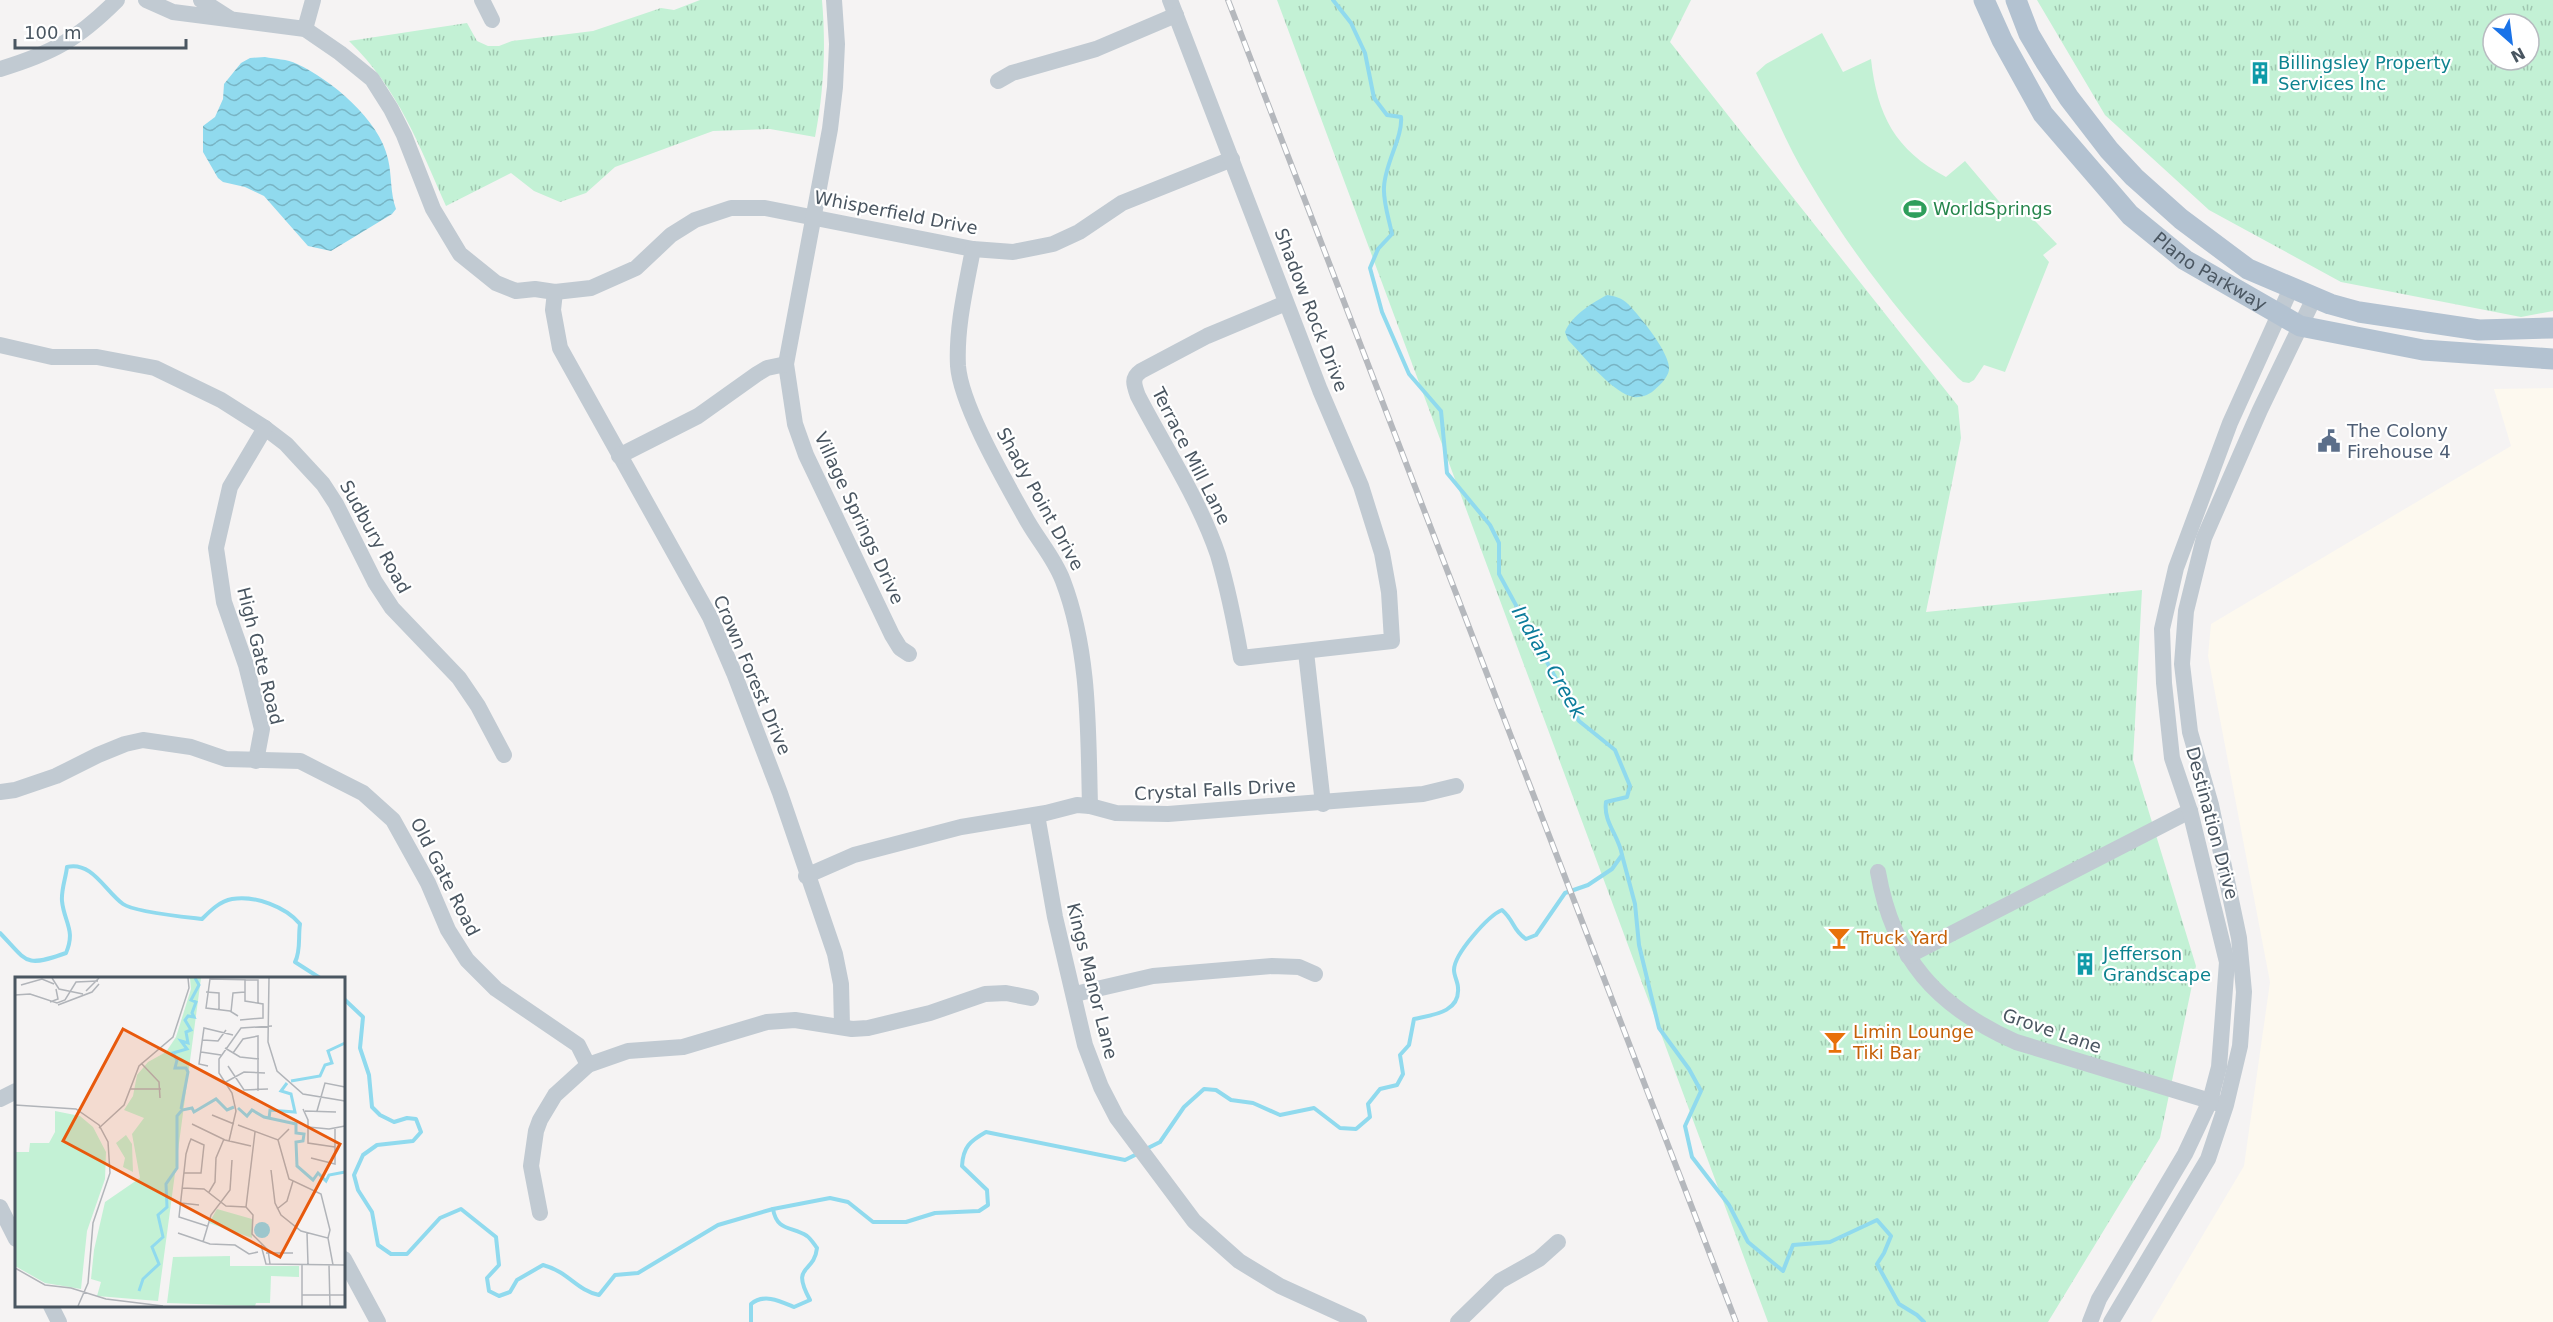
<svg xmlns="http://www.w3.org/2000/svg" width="2553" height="1322" font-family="'DejaVu Sans',sans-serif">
<defs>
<pattern id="grass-tufts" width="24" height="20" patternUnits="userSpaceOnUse" patternTransform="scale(1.5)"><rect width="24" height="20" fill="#c3f1d5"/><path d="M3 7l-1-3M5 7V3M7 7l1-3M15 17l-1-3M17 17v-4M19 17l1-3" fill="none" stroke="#a0c6b0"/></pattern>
<pattern id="water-waves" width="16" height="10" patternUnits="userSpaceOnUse" patternTransform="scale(1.5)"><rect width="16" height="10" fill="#90daee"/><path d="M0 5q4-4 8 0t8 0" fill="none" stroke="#78b4c4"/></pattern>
</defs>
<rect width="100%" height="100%" fill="#f5f3f3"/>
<polygon fill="#fdf9ef" points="2553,388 2553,1322 2151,1322 2244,1166 2270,982 2208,656 2211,624 2511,446 2494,389"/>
<g fill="url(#grass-tufts)" fill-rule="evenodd">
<path d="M700,0H822C826,46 824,91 815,137L770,129L713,131L615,167L586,193L560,202L534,191L511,173L446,206C418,143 399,90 349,41L467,23L477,41L488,46H499L512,41L593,31L661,8L674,10Z"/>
<polygon points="1277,0 1691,0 1670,42 1958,406 1961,438 1926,612 2142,590 2133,760 2196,966 2160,1138 2048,1322 1768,1322"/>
<path d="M2037,0H2553V311L2521,317L2341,282L2209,210L2105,115ZM2493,24H2529V60H2493Z"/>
</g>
<path fill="#c3f1d5" d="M1822,33L1843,72L1871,59C1877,115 1895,150 1946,177L1965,161L2008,212L2020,205L2057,244L2043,255L2049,262L2005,372L1984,365L1974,380L1969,383L1963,382L1958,378C1902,317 1851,252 1809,181C1788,147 1773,110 1756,73L1766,64Z"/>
<g fill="url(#water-waves)">
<path d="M265,57C275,59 287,59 297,64C330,79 380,120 388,159C392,176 390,192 396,209L392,214L331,251L308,246L264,196L245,187L223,182L218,178L203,152V126L215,117L223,99L224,84L241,63L250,58Z"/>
<path d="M1607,295C1615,296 1622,298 1628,304C1640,316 1671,354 1669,370C1668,378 1658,387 1652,392C1646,396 1637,399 1630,396C1609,389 1584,356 1568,340L1565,332C1572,315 1592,303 1607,295Z"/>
</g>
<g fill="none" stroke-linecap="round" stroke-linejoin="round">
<g stroke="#90daee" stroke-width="4">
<polyline points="1622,855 1635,904 1639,945 1659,1028 1689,1069 1701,1091 1685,1126 1692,1157 1729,1205 1748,1242 1783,1271 1793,1245 1830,1242 1877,1220 1891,1236 1884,1253 1877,1264 1899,1304 1917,1315 1924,1322"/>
<path d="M0,933C28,962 24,968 66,953C76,930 64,922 62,901C61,890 66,877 67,867C92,861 105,891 123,904C134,912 185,917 202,919C210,911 220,901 232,899C255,895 286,907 300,924C298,937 301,951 295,962L320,978"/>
<path d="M344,999L363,1017L360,1048L369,1075L372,1107L380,1115L394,1122L407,1118L416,1119L421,1132L413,1141L377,1145L363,1155L354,1175L358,1190L372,1212L378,1245L391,1254H407L440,1218L461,1209L496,1237L499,1265L487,1278L489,1291L499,1296L510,1292L517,1280L543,1265C569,1272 576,1290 599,1295L615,1275L638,1273L718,1225L773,1209L830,1198L848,1202L873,1222H906L935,1213L979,1211L988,1205L987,1190L962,1166C963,1147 970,1141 986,1132L1125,1160L1137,1154"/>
<path d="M1146,1149L1160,1142L1184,1107L1204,1089L1216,1090L1231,1100L1253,1103L1280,1115L1314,1108L1340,1128L1356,1129L1370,1117L1368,1104L1380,1089L1397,1085L1403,1074L1400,1055L1409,1045L1414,1019C1431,1015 1460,1013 1458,988C1458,982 1454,976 1454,970C1454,954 1488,916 1502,910C1515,921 1512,930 1526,939L1536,935L1565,893L1588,885L1612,869L1622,855C1619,836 1603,822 1606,802L1627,797L1630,786L1615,750L1579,721L1499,574V543L1490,525L1447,473L1441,411L1409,374L1382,312L1370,268L1378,249L1392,234C1389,219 1383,202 1384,187C1385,163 1403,137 1401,117L1387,115L1374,98L1365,53L1351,23L1333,0"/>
<path d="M751,1322V1304C764,1293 780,1301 794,1307L810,1300C790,1263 814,1275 817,1248C814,1244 811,1239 807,1236C792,1226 777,1232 773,1209"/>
</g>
<g stroke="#c1cad2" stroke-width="16">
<polyline points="146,0 173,12 305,29 340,53 372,79 391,109 404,135 433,209 460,254 496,283 516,291 535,289 555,292 591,288 636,268 671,235 695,220 731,208 765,208 973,249 1013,252 1053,244 1079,232 1122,203 1232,159"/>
<polyline points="201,0 229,18"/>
<polyline points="482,0 492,20"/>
<polyline points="834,0 837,44 835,87 830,129 786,364 795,424 806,455 892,635 900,648 909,654"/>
<path d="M1170,0L1320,390L1361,486L1382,553L1389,592L1392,641L1241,658C1235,624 1228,589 1218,555C1199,499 1165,448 1138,396C1134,385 1131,378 1141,371L1207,336L1286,303"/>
<polyline points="305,29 313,0"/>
<path d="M0,69C53,53 78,39 117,0"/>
<polyline points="998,81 1012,73 1096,49 1176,15"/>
<path d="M973,249C966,287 956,327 958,366C961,405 1004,479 1024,515C1036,538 1054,557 1063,581C1090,652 1088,731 1090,806"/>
<polyline points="555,292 553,310 560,348 710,617 734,673 780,793 835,954 841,984 842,1026"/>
<polyline points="0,345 52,357 97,357 155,368 221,400 265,428 286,444 323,484 336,504 375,582 392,608 459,678 478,706 504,755"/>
<polyline points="619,456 698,416 757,374 767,368 786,364"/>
<polyline points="1306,652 1323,804"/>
<polyline points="256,761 262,729 246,665 224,602 216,548 230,487 265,428"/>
<polyline points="0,792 15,790 56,776 98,755 125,744 143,740 191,747 226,759 300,761 363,793 393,820 428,883 448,930 467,960 496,989 578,1045 588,1065"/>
<polyline points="1037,815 1055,917 1085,1045 1101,1087 1117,1118 1194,1221 1239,1261 1280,1286 1359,1322"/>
<path d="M1878,872C1893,958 1937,1007 2016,1042L2220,1104"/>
<polyline points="806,876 854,855 961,827 1046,813 1077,805 1090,806 1116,813 1168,814 1423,794 1456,786"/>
<polyline points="1908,956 2190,811"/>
<polyline points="1075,994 1153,976 1272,966 1299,967 1315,974"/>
<polyline points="0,1099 16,1091"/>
<polyline points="0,1207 16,1239"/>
<polyline points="540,1213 531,1166 536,1131 540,1120 555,1095 588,1065 628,1051 683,1047 767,1022 795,1020 852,1029 868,1028 930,1013 985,994 1006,993 1031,998"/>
<polyline points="344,1259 378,1322"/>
<polyline points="51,1306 59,1322"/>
<polyline points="1458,1322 1500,1281 1539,1259 1558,1242"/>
<polyline points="2090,1322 2099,1299 2185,1154 2210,1101 2219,1067 2227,962 2190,811 2172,758 2164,683 2162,629 2176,568 2230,423 2291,288"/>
<polyline points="2111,1322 2208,1159 2226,1105 2240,1046 2244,992 2239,938 2211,805 2190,732 2182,664 2186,611 2204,538 2260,410 2314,298"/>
</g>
<g stroke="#b3c2d1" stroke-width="21">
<path id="s1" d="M1984,0L2002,40L2043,114L2130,215L2185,260L2300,326L2423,350L2553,359"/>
<polyline points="2016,0 2029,34 2045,61 2069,98 2109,150 2134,177 2181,219 2248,269 2330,304 2359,312 2479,330 2553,328"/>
</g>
<g stroke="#b5b8bd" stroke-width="6">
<polyline id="rail" points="1228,0 1736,1322"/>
</g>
<use href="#rail" stroke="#fff" stroke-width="4" stroke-dasharray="11" stroke-linecap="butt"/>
</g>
<defs>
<g id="building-bare" transform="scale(1.8)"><path d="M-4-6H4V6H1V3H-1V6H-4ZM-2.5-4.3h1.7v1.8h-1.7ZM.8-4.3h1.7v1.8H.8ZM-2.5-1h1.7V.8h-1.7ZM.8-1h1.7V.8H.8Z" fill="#0f9aa8" stroke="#fff" stroke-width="2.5" paint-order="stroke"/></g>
<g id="stadium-bare" transform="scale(1.8)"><path d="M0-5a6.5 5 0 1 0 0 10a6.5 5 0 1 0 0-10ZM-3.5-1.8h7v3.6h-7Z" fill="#2e9e5b" stroke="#fff" stroke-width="2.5" paint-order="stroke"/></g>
<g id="civic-bare" transform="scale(1.8)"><path d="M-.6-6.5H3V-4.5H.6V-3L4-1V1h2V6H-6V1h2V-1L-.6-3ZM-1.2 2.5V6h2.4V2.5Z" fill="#5c6f8a" stroke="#fff" stroke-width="2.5" paint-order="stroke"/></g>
<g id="bar-bare" transform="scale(1.8)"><path d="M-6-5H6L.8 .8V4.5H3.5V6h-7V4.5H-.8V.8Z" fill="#e8710a" stroke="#fff" stroke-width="2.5" paint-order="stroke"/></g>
</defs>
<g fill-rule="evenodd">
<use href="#building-bare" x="2260" y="73"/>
<use href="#stadium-bare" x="1915" y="209"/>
<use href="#civic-bare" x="2329" y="441"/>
<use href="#bar-bare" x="1839" y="938"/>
<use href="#building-bare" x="2085" y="964"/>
<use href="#bar-bare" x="1835" y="1042"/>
</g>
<g text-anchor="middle" stroke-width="4.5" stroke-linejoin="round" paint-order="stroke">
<g font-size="18" fill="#0d838f" stroke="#fff" text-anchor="start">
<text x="2278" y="69">Billingsley Property<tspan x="2278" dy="21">Services Inc</tspan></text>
<text x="2103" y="960">Jefferson<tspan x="2103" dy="21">Grandscape</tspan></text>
</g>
<g font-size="18" fill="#27864d" stroke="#fff" text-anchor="start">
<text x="1933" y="215">WorldSprings</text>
</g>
<g font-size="18" fill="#4a5661" stroke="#fff">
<text transform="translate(896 213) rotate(11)" y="6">Whisperfield Drive</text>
<text dy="6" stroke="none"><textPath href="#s1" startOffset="360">Plano Parkway</textPath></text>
<text transform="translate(1311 310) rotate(69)" y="6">Shadow Rock Drive</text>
<text transform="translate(1191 456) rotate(63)" y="6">Terrace Mill Lane</text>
<text transform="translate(1040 499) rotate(61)" y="6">Shady Point Drive</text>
<text transform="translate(859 518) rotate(65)" y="6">Village Springs Drive</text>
<text transform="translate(375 537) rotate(61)" y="6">Sudbury Road</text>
<text transform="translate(260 656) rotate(76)" y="6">High Gate Road</text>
<text transform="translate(752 675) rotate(67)" y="6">Crown Forest Drive</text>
<text transform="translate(1215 790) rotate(-3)" y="6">Crystal Falls Drive</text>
<text transform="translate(2212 823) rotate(75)" y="6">Destination Drive</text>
<text transform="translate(445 877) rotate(63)" y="6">Old Gate Road</text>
<text transform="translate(1092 981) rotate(76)" y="6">Kings Manor Lane</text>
<text transform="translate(2052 1031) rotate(19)" y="6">Grove Lane</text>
</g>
<g font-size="18" fill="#4e5e75" stroke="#fff" text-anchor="start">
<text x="2347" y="437">The Colony<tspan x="2347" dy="21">Firehouse 4</tspan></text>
</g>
<g font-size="18" fill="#c56008" stroke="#fff" text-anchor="start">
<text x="1857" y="944">Truck Yard</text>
<text x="1853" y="1038">Limin Lounge<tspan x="1853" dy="21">Tiki Bar</tspan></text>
</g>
<g font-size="20" font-style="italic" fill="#0c7c9b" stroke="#fff">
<text transform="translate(1549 662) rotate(60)" y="7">Indian Creek</text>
</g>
</g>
<g transform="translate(15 977)">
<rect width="330" height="330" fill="#f5f3f3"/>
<path d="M175,1H186L143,324L82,319L86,305L76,302L79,273L90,225L125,201L117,157L129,141L109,133L118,119L122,98L133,85L151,75L161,60L176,12ZM40,134L65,139L78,150L91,175L90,202L72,254L66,312L30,306L0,289V175H14L15,166H34L40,155ZM202,232L237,242V261L194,246ZM215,279V289H284V300L256,299L255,326H241L240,329L152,326L158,280Z" fill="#c3f1d5"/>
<path d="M111,158L117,167L118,195L108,190L110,181L101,166Z" fill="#c3f1d5"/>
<path d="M239 253a8 8 0 1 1 16 0a8 8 0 1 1-16 0Z" fill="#90daee"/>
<path fill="none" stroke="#90daee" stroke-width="3" d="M276,104L305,99L310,88L317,86L313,74L330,66M223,131L232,139L237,133L249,140L281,147V156L289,157L288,164L281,165L282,189L298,203L303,196L311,204L314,198L330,195M166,132L173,95L171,91H160L162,83L158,76L172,72L166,64L173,66L171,55L176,53L170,43L173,39L179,40L177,36L181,25L176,23L184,8L180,1M254,142L255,133L280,135L276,117L266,114L272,106M124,314L128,302L144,287L137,270L148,260L143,238L152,230L151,207L162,191V139L167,133L177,131L179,135L201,122L212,133L219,130"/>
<path fill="none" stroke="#b1b4b9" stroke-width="1.5" d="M37,1L44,12L68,17M254,1L253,65L262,94L288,117L330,124M6,8L27,2L39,7M71,14L84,1M191,15L204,16V32M0,18L15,17L42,26L50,23L61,5L83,4M35,25L43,22L41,12M43,28L77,15L84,7M216,35L218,16L230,15M223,39L215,34L191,31L195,2L243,3V27M225,43L248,41V27L230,24V2M188,63L203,64L211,53M210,71L225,80L244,82M186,75L206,78M218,76L228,62L243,59V114M126,86L144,105L145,121M193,89L184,87L189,51L218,58M213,89L229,113L253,112M209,106L229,95L250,96M115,112H146M0,128L61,132L84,148L93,165L95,196L78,246L73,306L63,329M288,132L293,143V166L320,170M290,134L321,135M302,134L310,106L330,110M197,138L219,147M177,147L210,163L236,169M223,148L263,163L274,152M293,150L314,152L330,149M84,151L109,128L124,89L158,60L174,11L173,1M263,163L274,202L306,217L315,253L313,261M214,164L221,134L217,116L204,96V82L226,51L257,49M296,181L320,187V152M256,193L260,226L266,238L286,254L313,261L318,288M169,196H186L189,168L176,162L174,167L171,177L164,240L192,249M167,211L189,212L211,229L231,230M194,215L200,205L201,181L209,162M166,226L184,228M231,230L240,155M231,230L238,238L237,257L253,273L255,287M262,232L272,224L278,204M163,256L195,267L220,268L234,277L243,275M292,256L293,287M188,265L196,238L215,213L217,183M246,268L251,287L330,288M251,276H278M314,288L315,329M0,291L30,308L56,311L91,322L148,329M287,318H330M287,329V287"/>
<path fill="#e8590c" fill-opacity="0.15" stroke="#e8590c" stroke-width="3" d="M108,52L325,167L265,280L48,164Z"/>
<rect width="330" height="330" fill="none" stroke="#4a5661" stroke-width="3"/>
</g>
<g transform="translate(2511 42) rotate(152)"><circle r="28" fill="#ffffff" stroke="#b7bbc0" stroke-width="1.5"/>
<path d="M0-4.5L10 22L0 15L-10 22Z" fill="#1a73e8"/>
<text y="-9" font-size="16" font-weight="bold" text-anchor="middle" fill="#4a5661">N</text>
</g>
<path d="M15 39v9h171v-9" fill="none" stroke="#4a5661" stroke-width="3"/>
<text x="24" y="39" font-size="18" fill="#4a5661" stroke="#ffffff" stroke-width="4.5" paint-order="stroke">100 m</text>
</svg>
